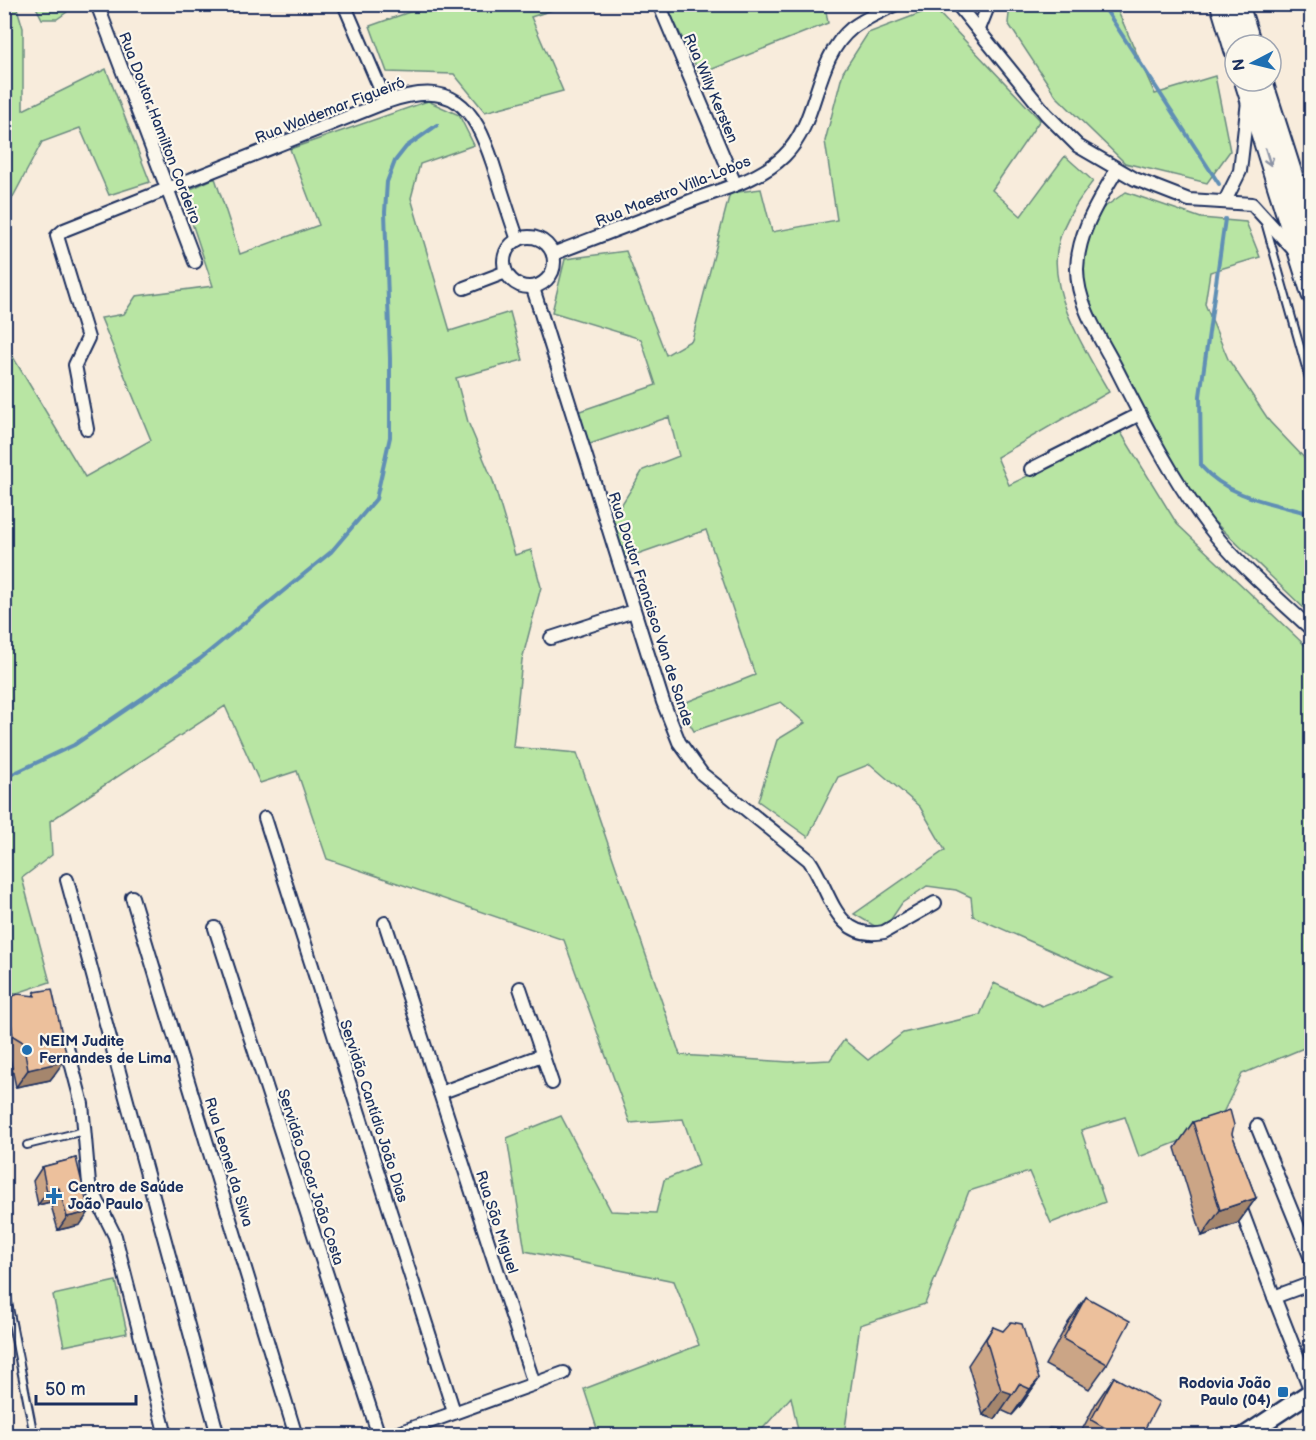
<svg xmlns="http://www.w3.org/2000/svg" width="1316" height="1440" font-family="'Balsamiq Sans',sans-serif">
<rect width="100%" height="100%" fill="#f8ecdc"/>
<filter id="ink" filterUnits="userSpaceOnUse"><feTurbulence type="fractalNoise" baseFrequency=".0167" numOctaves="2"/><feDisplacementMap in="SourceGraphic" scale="12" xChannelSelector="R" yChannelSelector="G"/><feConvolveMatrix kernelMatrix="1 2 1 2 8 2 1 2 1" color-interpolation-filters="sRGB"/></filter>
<g filter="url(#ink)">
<g fill="#b8e5a3" stroke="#6a8a80" stroke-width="1.5">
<polygon points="5,4 16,5 23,28 23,110 106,69 150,182 109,195 80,128 42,142 5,212"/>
<polygon points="35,5 66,5 67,12 57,19 42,19"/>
<polygon points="429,5 567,5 531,17 563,91 485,112 454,74 387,72 370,26"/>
<polygon points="666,5 825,5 828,23 700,74"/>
<polygon points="1010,5 1115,5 1155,94 1215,76 1230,151 1207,183 1125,163 1056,96 1008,23"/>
<path d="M934,8L1040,120L992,190L1021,216L1065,156L1093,181C1079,200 1065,218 1059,241C1045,289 1086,352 1109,392L997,457L1009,485L1120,431L1177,524L1311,651V1045L1242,1074L1216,1127L1139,1157L1125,1117L1081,1130L1105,1202L1051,1223L1029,1172L969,1191L925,1304L860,1325L844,1435H799L791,1397L757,1435H599L584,1389L699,1345L674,1281L525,1251L507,1138L561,1116L611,1211L656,1213L664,1180L699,1165L683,1119L630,1123L564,940L327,859L297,771L260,783L225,706L50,821L52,855L22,878L50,982L5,997L4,342L85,477L151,440L101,318L124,314L136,296L213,286L182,193L215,178L240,254L319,225L290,149L428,101L459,115L474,145L420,164L411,198L450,331L510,312L523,360L456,378L468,422L493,481L515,555L531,550L541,587L522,660L513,747L577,753L680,1055L789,1062L830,1060L844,1040L868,1060L903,1033L980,1015L994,983L1042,1006L1113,978L973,916L971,897L956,890L927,886L902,903L883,931L854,914L945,850L920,807L870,764L838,777L808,837L758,801L777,740L805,723L781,702L694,731L679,705L755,675L706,530L623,559L612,520L643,470L679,456L669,417L587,445L577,412L656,385L641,339L552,312L565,259L626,251L666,355L692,340L730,193L761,189L772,232L837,220L825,141L843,72L868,33Z"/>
<polygon points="1126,192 1201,218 1246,222 1260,257 1210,272 1205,304 1228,359 1270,422 1311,465 1311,615 1199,507 1168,455 1094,314 1083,285 1082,249 1095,214"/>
<polygon points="116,1281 127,1333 64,1346 53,1295"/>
</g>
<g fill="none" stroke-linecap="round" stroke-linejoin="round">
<g stroke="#608fb5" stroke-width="4">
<polyline points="1102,4 1219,184"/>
<path d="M1225,219L1200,396L1201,466C1229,498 1272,503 1312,514"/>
<polyline points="4,778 74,745 200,659 331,552 376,499 390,437 390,358 385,212 387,182 395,161 406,147 437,125"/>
</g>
<g stroke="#1b2f5e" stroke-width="10">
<g id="service">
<polyline points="1265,222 1312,389"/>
<polyline points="27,1145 84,1131"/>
<polyline points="4,1282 34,1436"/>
</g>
</g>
<g stroke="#1b2f5e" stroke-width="16">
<g id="minor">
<polyline points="97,4 195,262"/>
<polyline points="344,4 386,102"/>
<polyline points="659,4 735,184"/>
<polyline points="957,4 1046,114 1078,146 1135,179 1189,200 1252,204 1294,250"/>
<polyline points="979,29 989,4"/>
<path d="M1117,169C1099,201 1078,231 1077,269C1077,304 1099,336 1115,366C1143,421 1171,477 1209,527C1238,565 1277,597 1312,630"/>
<polyline points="1225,201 1240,171 1248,101"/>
<circle cx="529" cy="262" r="25"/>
<path d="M553,254C599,236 645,219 690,201C722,189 760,180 784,156C820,121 813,60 852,28C865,18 881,12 896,4"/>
<polyline points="464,288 506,272"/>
<path d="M533,288L663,702L679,742L702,774L809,860C831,891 835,942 884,932L935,903"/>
<path d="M87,429L75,365L88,338L57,236L64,230L386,102C452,79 473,104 493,164C501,189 509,215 518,240"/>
<polyline points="1031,469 1140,414"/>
<polyline points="551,638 634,611"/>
<polyline points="265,818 454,1412"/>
<polyline points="67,880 218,1436"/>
<polyline points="132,897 296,1436"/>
<polyline points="385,923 534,1384 390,1436"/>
<polyline points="215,928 379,1436"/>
<polyline points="520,988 552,1083"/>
<polyline points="67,1047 82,1104 89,1184 115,1236 166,1436"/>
<polyline points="440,1093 542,1055"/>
<polyline points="1257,1126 1312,1261"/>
<polyline points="1238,1201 1274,1297"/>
<polyline points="534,1384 564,1373"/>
<polyline points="1311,1391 1274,1297 1312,1283"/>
</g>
</g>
<g stroke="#1b2f5e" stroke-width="21">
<polyline id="secondary" points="1244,1436 1312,1391"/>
</g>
<g stroke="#1b2f5e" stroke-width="24">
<g id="trunk">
<polyline points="1221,4 1235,50"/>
<polyline points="1238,4 1251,45"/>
<polyline points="1245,81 1312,294"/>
<polyline points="1262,81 1312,238"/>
</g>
</g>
<use href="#service" stroke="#fbf7ec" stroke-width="6"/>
<use href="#minor" stroke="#fbf7ec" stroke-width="12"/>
<use href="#secondary" stroke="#fbf7ec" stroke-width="16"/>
<use href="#trunk" stroke="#fbf7ec" stroke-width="20"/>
</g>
<g fill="#cba586" stroke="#1b2f5e" stroke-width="1.5">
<polygon points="35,992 54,1075 50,1080 16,1087 10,1059 4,1056 4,1005 11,997 33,996"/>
<polygon points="1193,1122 1232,1134 1256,1198 1238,1223 1202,1236 1175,1148"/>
<polygon points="76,1158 80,1225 58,1230 50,1202 38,1205 33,1181 42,1167"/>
<polygon points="1086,1297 1107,1364 1089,1389 1045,1365 1068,1323"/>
<polygon points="993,1327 1039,1379 1021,1405 1012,1415 1001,1410 995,1419 983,1415 968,1365"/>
<polygon points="1114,1377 1141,1436 1079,1436 1096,1403"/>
</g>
<g fill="#a5866d" stroke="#1b2f5e" stroke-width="1.5">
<polygon points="67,1057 54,1075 50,1080 16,1087 28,1070"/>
<polygon points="59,1188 50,1202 38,1205 47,1192"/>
<polygon points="1256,1198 1238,1223 1202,1236 1220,1210"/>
<polygon points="89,1212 80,1225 58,1230 67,1217"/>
<polygon points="1039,1379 1021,1405 1012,1415 1030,1389"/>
<polygon points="1019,1384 995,1419 983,1415 1001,1390"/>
</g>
<g fill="#ecc09c" stroke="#1b2f5e" stroke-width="1.5">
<polygon points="52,989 67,1057 62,1062 28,1070 23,1042 13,1036 8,1001 11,997 18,994 35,996 35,992"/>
<polygon points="1230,1110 1234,1125 1232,1134 1256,1198 1220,1210 1193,1122"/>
<polygon points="76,1158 89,1212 67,1217 59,1188 47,1192 42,1167"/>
<polygon points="1086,1297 1130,1321 1107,1364 1063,1339"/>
<polygon points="1011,1322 1022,1324 1039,1379 1030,1389 1019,1384 1013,1394 1001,1390 986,1339 993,1327 1003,1331"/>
<polygon points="1114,1377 1159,1402 1141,1436 1119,1436 1091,1420"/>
<polygon points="1049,1428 1061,1429 1062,1436 1042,1436"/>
<polygon points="1031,1433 1038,1436 1030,1436"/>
</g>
<defs><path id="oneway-shaft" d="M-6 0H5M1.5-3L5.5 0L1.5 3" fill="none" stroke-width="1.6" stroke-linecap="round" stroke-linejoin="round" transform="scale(1.5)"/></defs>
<use stroke="#8b93a5" href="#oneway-shaft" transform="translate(1268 157) rotate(73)"/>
</g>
<g fill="#1f6fb2" stroke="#fbf7ec" stroke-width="2">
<circle cx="27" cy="1050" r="6"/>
<path d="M51 1187h6v6h6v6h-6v6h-6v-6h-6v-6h6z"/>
<rect x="1277" y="1386" width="12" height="12" rx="3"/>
</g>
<g text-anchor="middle" stroke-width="4.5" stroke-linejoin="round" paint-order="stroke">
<g font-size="15" fill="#1b2f5e" stroke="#fbf7ec">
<text transform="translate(711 88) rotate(67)" y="5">Rua Willy Kersten</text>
<text transform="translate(330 110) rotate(-21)" y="5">Rua Waldemar Figueiró</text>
<text transform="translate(160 128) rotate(69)" y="5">Rua Doutor Hamilton Cordeiro</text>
<text transform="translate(673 191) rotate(-22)" y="5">Rua Maestro Villa-Lobos</text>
<text transform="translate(651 609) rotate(72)" y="5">Rua Doutor Francisco Van de Sande</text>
<text transform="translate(374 1111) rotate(72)" y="5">Servidão Cantídio João Dias</text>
<text transform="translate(229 1162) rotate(73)" y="5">Rua Leonel da Silva</text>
<text transform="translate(311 1177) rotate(72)" y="5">Servidão Oscar João Costa</text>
<text transform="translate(497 1222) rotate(72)" y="5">Rua São Miguel</text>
</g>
<g font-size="15" font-weight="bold" fill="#1b2f5e" stroke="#fbf7ec" text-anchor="start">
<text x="39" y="1046">NEIM Judite<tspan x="39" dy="17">Fernandes de Lima</tspan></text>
<text x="68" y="1192">Centro de Saúde<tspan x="68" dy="17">João Paulo</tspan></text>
<text x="1271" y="1388" text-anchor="end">Rodovia João<tspan x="1271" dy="17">Paulo (04)</tspan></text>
</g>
</g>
<rect width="1316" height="1440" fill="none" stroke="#fbf7ec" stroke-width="24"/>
<rect x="12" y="12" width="1292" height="1416" fill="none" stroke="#1b2f5e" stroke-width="2" filter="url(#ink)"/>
<g transform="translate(1253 63) rotate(263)"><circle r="28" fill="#fbf7ec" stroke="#a1a7b3" stroke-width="1.5"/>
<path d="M0-4.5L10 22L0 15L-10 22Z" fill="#1f6fb2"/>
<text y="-9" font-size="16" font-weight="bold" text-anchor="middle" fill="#1b2f5e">N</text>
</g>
<path d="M36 1395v9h100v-9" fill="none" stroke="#1b2f5e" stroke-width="3"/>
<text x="45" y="1395" font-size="18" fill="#1b2f5e" stroke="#fbf7ec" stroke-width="4.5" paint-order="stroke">50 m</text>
</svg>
